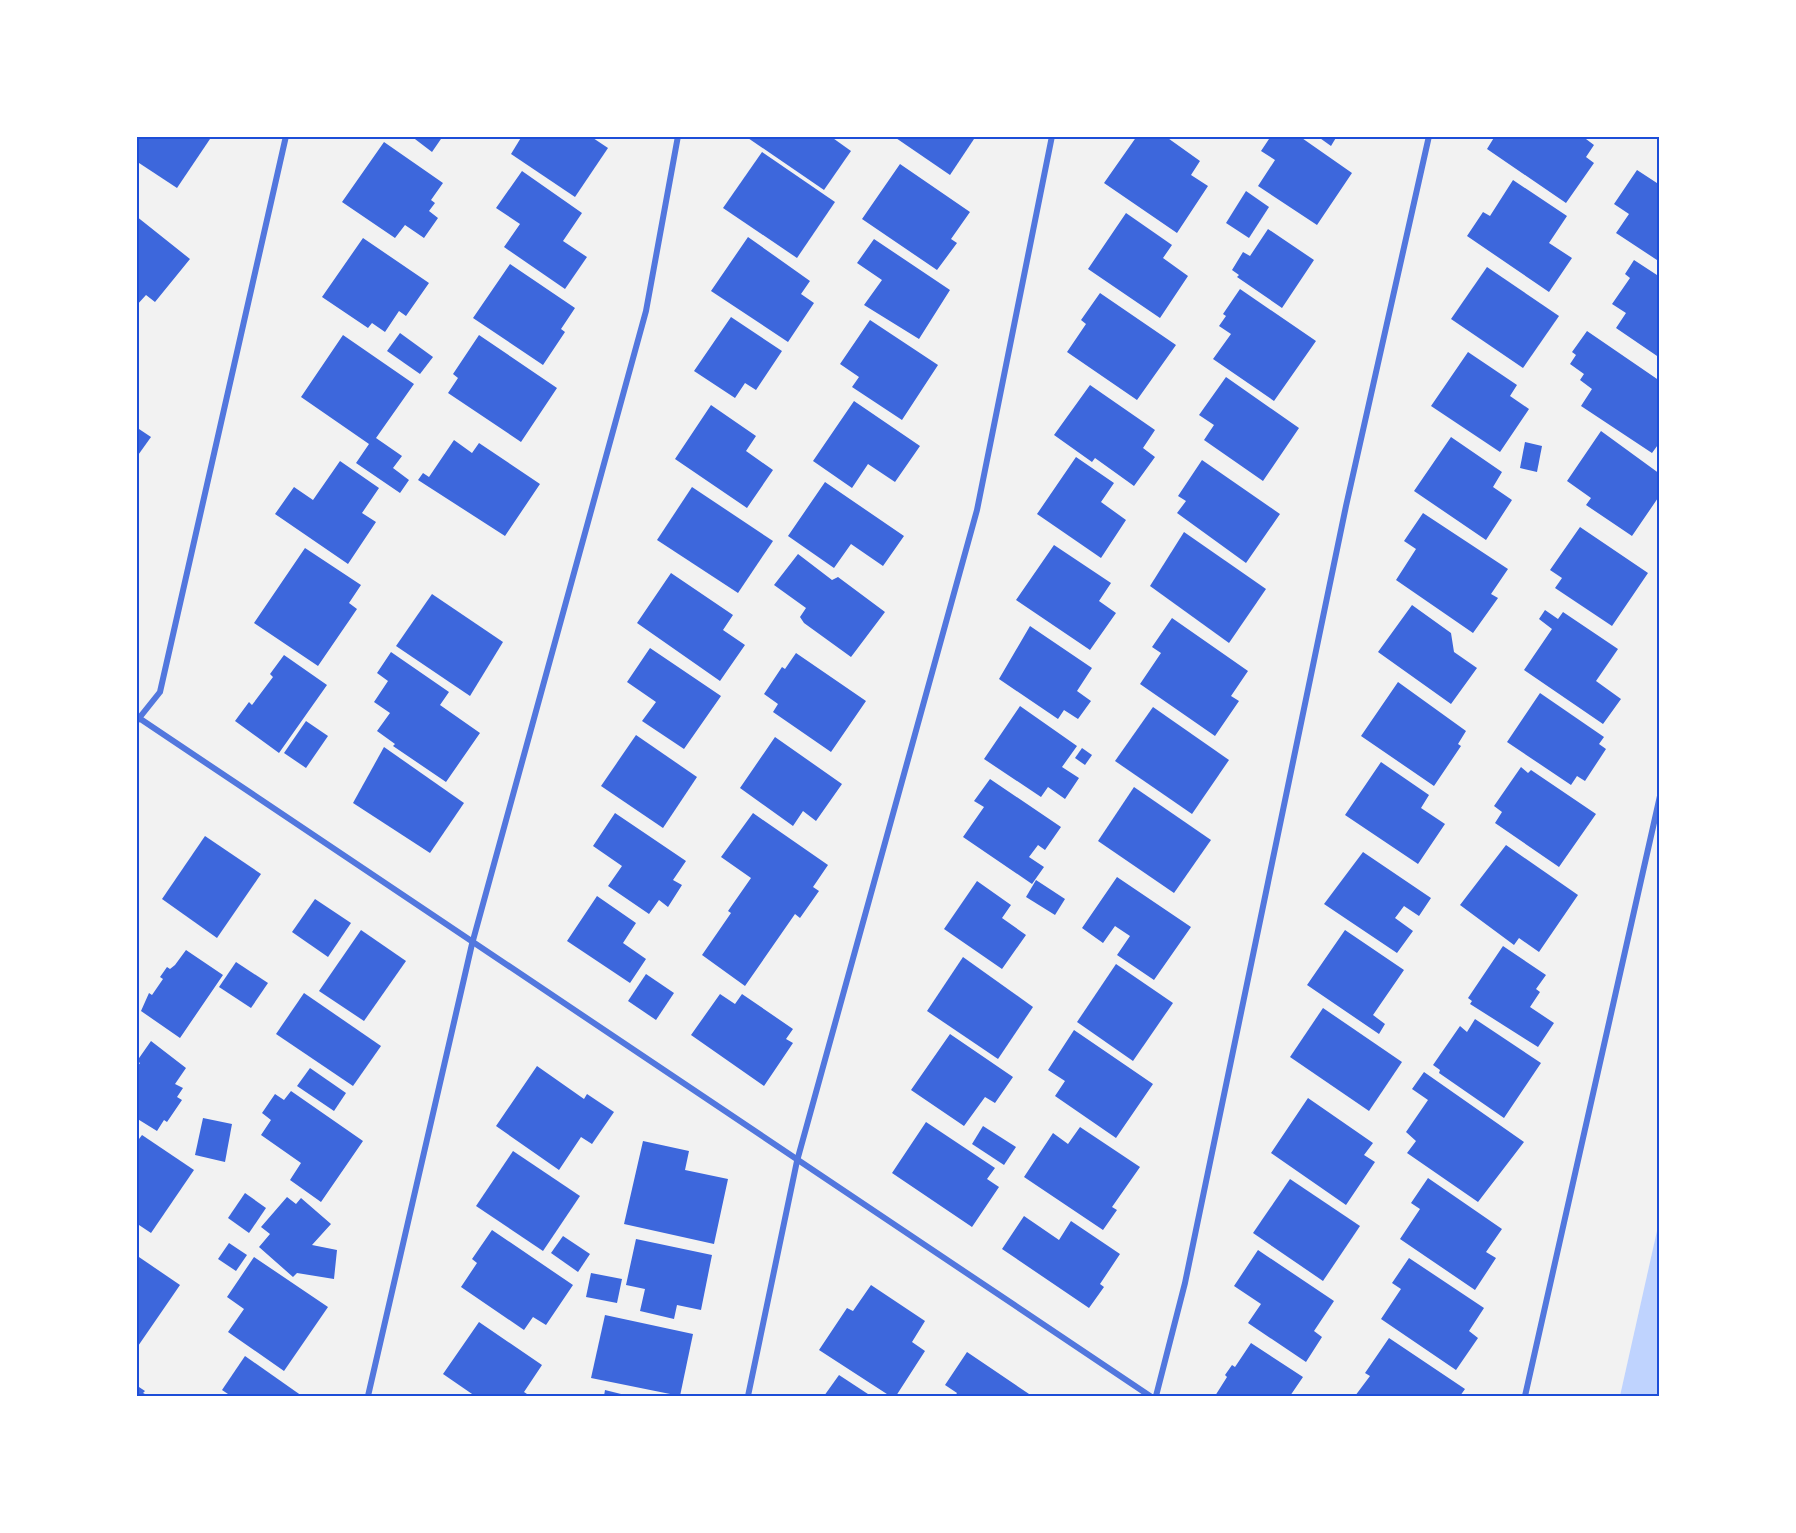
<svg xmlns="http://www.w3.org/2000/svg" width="1796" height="1533" font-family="Georgia,serif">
<rect width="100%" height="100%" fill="#f2f2f2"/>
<polygon fill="#bfd3fe" points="1659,1222 1659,1396 1620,1396"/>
<g fill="#3d67dc">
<polygon points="136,136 212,136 177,188 136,161"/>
<polygon points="411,136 443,136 432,152"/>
<polygon points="522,136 590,136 608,148 575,197 511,154"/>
<polygon points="745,136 830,136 851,151 824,190"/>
<polygon points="893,136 976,136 950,175"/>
<polygon points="1137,136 1165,136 1200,161 1191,175 1208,186 1177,233 1104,183"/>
<polygon points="1271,136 1299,136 1352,173 1317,225 1258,186 1275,160 1261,151"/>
<polygon points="1317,136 1337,136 1331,146"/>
<polygon points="1495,136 1582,136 1594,145 1586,157 1594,163 1566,203 1487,149"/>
<polygon points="384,142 443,183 431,200 435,203 429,211 438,218 424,238 405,225 395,238 342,202"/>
<polygon points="762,152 835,202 797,258 723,208"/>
<polygon points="900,164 970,212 951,239 957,243 937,270 862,219"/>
<polygon points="1637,170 1660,185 1660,262 1616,233 1629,214 1614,204"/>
<polygon points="522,171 582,213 563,241 587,257 565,289 504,247 520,224 496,208"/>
<polygon points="1513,180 1567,216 1549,243 1572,258 1549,292 1467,236 1483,212 1490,216"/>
<polygon points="1246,191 1269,207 1249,238 1226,223"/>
<polygon points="1126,213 1172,245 1163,258 1188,276 1160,318 1088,269"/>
<polygon points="136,216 190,259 155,302 146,295 136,306"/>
<polygon points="1268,229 1314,260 1282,308 1237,277 1239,275 1232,270 1243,252 1250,256"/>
<polygon points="748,237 810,281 801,294 814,303 788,342 711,291"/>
<polygon points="363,238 429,283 406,316 399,311 385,332 372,323 368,328 322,297"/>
<polygon points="874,239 950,290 919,339 864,305 882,280 857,263"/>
<polygon points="1634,260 1660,277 1660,358 1616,328 1626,313 1612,304 1630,278 1625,274"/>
<polygon points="510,264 575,308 561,329 565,332 543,365 473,318"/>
<polygon points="1487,267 1559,316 1523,368 1451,319"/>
<polygon points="1240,289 1316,341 1274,401 1213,359 1231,334 1219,326 1226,316 1223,314"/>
<polygon points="1100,293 1176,345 1137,400 1067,352 1086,324 1081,320"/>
<polygon points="731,317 782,351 756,390 745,383 735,398 694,371"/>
<polygon points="870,320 938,365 902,420 852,387 859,377 840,364"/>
<polygon points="1587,331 1660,381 1660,442 1652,453 1581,406 1592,389 1580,380 1584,374 1570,364 1576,355 1572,352"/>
<polygon points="400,333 433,357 420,374 387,351"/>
<polygon points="343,335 414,384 376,438 402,456 393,468 409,480 400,493 356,463 369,444 301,397"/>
<polygon points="479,335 557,388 521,442 448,393 458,378 453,374"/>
<polygon points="1468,352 1517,385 1510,396 1529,409 1500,452 1431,406"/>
<polygon points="1226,377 1299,428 1263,481 1204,440 1214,425 1199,415"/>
<polygon points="1090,385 1155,430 1143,448 1155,457 1134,486 1095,458 1092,462 1054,435"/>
<polygon points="854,401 920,446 895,482 868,464 852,488 813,461"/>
<polygon points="711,405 756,436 746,451 773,470 747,508 675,459"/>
<polygon points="136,427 151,437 136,458"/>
<polygon points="1601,431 1660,474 1660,495 1632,536 1586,505 1591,498 1567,481"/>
<polygon points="1451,437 1502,472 1493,487 1512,500 1486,540 1414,491"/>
<polygon points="454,440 472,453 479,443 540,484 505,536 418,480 423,473 429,477"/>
<polygon points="1525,442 1542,446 1537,472 1520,468"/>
<polygon points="1076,457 1114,483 1101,502 1126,520 1101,558 1037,514"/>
<polygon points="1202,460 1280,514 1246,563 1177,513 1186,501 1178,496"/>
<polygon points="340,461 379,488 362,513 376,522 348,564 275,514 294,487 313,500"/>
<polygon points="825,482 904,536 883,566 851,544 834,568 788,536"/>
<polygon points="692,487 773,541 738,593 657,540"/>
<polygon points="1423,513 1508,569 1491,594 1498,598 1473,633 1396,580 1416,549 1404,541"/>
<polygon points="1580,527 1648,573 1612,626 1555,588 1562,578 1550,570"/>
<polygon points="1184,532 1266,589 1229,643 1150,586"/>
<polygon points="1054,545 1111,583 1099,601 1116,613 1090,650 1016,600"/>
<polygon points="305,548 361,585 349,603 357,609 318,666 254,623"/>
<polygon points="798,554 832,580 838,577 885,612 851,657 804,623 800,617 806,608 774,585"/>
<polygon points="671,573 733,615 723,630 745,645 720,681 637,623"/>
<polygon points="432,594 503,642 470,696 396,646"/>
<polygon points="1412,605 1451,633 1454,652 1477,668 1451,704 1378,652"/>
<polygon points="1545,610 1558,619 1563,612 1618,649 1596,681 1621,699 1603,724 1524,670 1552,629 1539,619"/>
<polygon points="1172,618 1248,671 1231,696 1239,701 1215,736 1140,684 1161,653 1152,647"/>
<polygon points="1030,626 1092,668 1077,691 1091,701 1078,719 1064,710 1058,719 999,679"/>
<polygon points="650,648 721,696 684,749 642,721 656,702 627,682"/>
<polygon points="391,652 449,692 440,705 480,733 446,782 393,746 395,744 377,731 390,713 374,702 388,681 377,673"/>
<polygon points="796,653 866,701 831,752 773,712 778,704 764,694 782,667 785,669"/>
<polygon points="284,655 327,685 279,753 235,721 249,702 252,705 273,677 270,674"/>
<polygon points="1398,682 1466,731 1458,744 1461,746 1434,786 1361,736"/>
<polygon points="1540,693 1604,737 1599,744 1606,749 1585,781 1577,776 1571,785 1507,742"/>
<polygon points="1020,706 1077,746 1062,767 1079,778 1065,799 1048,787 1041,797 984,759"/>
<polygon points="1153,707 1229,760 1192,814 1115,761"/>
<polygon points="306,721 328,736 306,768 284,753"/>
<polygon points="636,735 697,777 663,828 601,786"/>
<polygon points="775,737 842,784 816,821 803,811 793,826 740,788"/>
<polygon points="384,747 464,803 430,853 353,803"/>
<polygon points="1082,748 1092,755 1085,765 1075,758"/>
<polygon points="1381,762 1429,795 1421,808 1445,824 1418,864 1345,815"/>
<polygon points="1521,767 1528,773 1531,770 1596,814 1559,867 1495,823 1502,812 1494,806"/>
<polygon points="990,779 1061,827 1045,850 1038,845 1029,857 1044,867 1032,884 963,837 984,807 974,801"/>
<polygon points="1134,787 1211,840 1174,893 1098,841"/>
<polygon points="615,813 686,861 673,880 682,885 668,907 659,900 649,914 608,886 622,866 593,846"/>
<polygon points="753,813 828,865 813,887 819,891 800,918 795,914 745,986 702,955 731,913 728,911 751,878 721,857"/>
<polygon points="205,836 261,874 217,938 162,899"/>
<polygon points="1506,845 1578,895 1539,952 1519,938 1514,945 1460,905"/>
<polygon points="1363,852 1431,898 1419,916 1404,906 1395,918 1413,931 1397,953 1324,904"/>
<polygon points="1117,877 1191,927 1154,980 1117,955 1130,936 1115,926 1103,943 1082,928"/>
<polygon points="1036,880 1065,899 1055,915 1026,897"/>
<polygon points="977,881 1011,905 1002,918 1026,935 1002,969 944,929"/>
<polygon points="597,896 636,923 623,943 646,959 630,983 567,941"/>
<polygon points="315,899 351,923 328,957 292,932"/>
<polygon points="361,930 406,961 364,1021 319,991"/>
<polygon points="1345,930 1404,970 1373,1015 1385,1024 1379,1034 1307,985"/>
<polygon points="1503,946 1546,975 1536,989 1540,992 1530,1007 1554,1023 1538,1047 1470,1004 1472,1001 1468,998"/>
<polygon points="186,950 223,975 180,1038 141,1011 149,993 152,995 163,979 160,977 167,967 170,969 175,965"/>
<polygon points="963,957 1033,1007 998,1059 927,1011"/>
<polygon points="236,962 268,983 251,1008 219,987"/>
<polygon points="1116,964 1173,1003 1133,1061 1077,1022"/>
<polygon points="646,974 674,993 656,1020 628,1001"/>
<polygon points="304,993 381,1046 353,1086 276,1034"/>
<polygon points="720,994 735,1004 742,994 793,1029 786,1039 793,1043 764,1086 691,1035"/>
<polygon points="1323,1008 1402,1062 1369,1111 1290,1057"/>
<polygon points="1475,1019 1541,1063 1504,1118 1439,1073 1440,1070 1433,1065 1460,1026 1467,1032"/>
<polygon points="1074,1030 1153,1084 1116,1138 1055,1096 1065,1081 1048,1070"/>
<polygon points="950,1034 1013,1077 995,1103 985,1097 964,1126 911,1090"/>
<polygon points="151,1041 186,1068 175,1084 183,1088 177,1097 182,1100 167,1122 164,1120 157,1131 136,1118 136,1069 140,1063 137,1061"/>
<polygon points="537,1066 584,1099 587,1094 614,1112 592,1144 581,1137 559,1170 496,1126"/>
<polygon points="310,1068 346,1093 334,1111 297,1086"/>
<polygon points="1424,1072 1524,1142 1478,1202 1407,1153 1416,1141 1406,1132 1428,1100 1412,1089"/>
<polygon points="291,1091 363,1141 321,1202 290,1180 301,1163 261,1135 271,1120 262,1113 275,1094 284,1100"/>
<polygon points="1308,1098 1373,1143 1364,1155 1375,1162 1346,1205 1271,1153"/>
<polygon points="203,1118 232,1124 225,1162 195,1155"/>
<polygon points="926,1122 995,1168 987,1179 999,1187 972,1227 892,1173"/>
<polygon points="983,1126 1016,1147 1004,1165 972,1144"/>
<polygon points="1080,1127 1140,1167 1112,1207 1117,1210 1103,1230 1024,1177 1053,1133 1068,1144"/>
<polygon points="142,1135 194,1170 151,1233 136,1223 136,1143"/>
<polygon points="643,1141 689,1151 685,1170 728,1179 714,1244 624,1224"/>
<polygon points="513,1151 580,1196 543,1251 476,1206"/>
<polygon points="1428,1178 1502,1229 1486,1252 1496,1258 1475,1290 1400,1239 1420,1209 1411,1203"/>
<polygon points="1290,1179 1360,1226 1323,1281 1253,1233"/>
<polygon points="245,1193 266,1208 249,1233 228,1218"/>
<polygon points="287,1197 296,1204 301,1198 331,1224 312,1245 337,1250 334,1279 297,1273 293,1277 259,1247 270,1234 261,1227"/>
<polygon points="1024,1216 1059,1240 1071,1221 1120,1254 1100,1284 1104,1287 1089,1308 1002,1249"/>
<polygon points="492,1230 573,1285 546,1325 533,1317 524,1330 461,1287 477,1263 472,1259"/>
<polygon points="563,1236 590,1254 578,1272 551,1253"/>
<polygon points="636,1239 712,1255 701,1310 677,1305 674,1319 640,1311 645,1289 626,1285"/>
<polygon points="229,1243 247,1255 236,1271 218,1259"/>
<polygon points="1258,1250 1334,1301 1314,1331 1322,1337 1306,1362 1248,1323 1261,1304 1234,1286"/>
<polygon points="136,1255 180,1285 136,1349"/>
<polygon points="254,1257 328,1307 284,1371 228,1332 244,1309 227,1297"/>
<polygon points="1409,1258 1484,1308 1469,1331 1478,1338 1456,1370 1381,1319 1401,1289 1392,1283"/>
<polygon points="591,1273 622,1279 617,1303 586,1297"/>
<polygon points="871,1285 925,1321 912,1342 925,1351 896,1396 890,1396 819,1350 847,1308 853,1311"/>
<polygon points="605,1315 693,1334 680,1396 591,1378"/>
<polygon points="479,1322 542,1365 524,1392 530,1396 475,1396 443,1374"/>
<polygon points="1389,1338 1465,1389 1460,1396 1355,1396 1370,1376 1365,1373"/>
<polygon points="1251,1343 1303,1377 1290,1396 1215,1396 1227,1377 1225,1375 1232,1365 1235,1367"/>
<polygon points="967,1352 1032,1396 955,1396 957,1393 945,1385"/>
<polygon points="245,1356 302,1396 231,1396 222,1390"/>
<polygon points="839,1375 871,1396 824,1396"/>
<polygon points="136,1385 145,1391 143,1393 149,1396 136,1396"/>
<polygon points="605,1390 629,1396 604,1396"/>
</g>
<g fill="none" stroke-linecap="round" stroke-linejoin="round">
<g stroke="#5277de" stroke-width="6">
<polyline points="136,716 1150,1396"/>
<polyline points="136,722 160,692 286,136"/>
<polyline points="368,1396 472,944 646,311 678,136"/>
<polyline points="748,1396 797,1161 977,510 1052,136"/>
<polyline points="1156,1396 1185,1283 1346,506 1429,136"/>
<polyline points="1525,1396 1660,796"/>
</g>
</g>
<rect width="1796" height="1533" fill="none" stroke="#ffffff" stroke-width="276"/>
<rect x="138" y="138" width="1520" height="1257" fill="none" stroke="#1d4ed8" stroke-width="2"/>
</svg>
